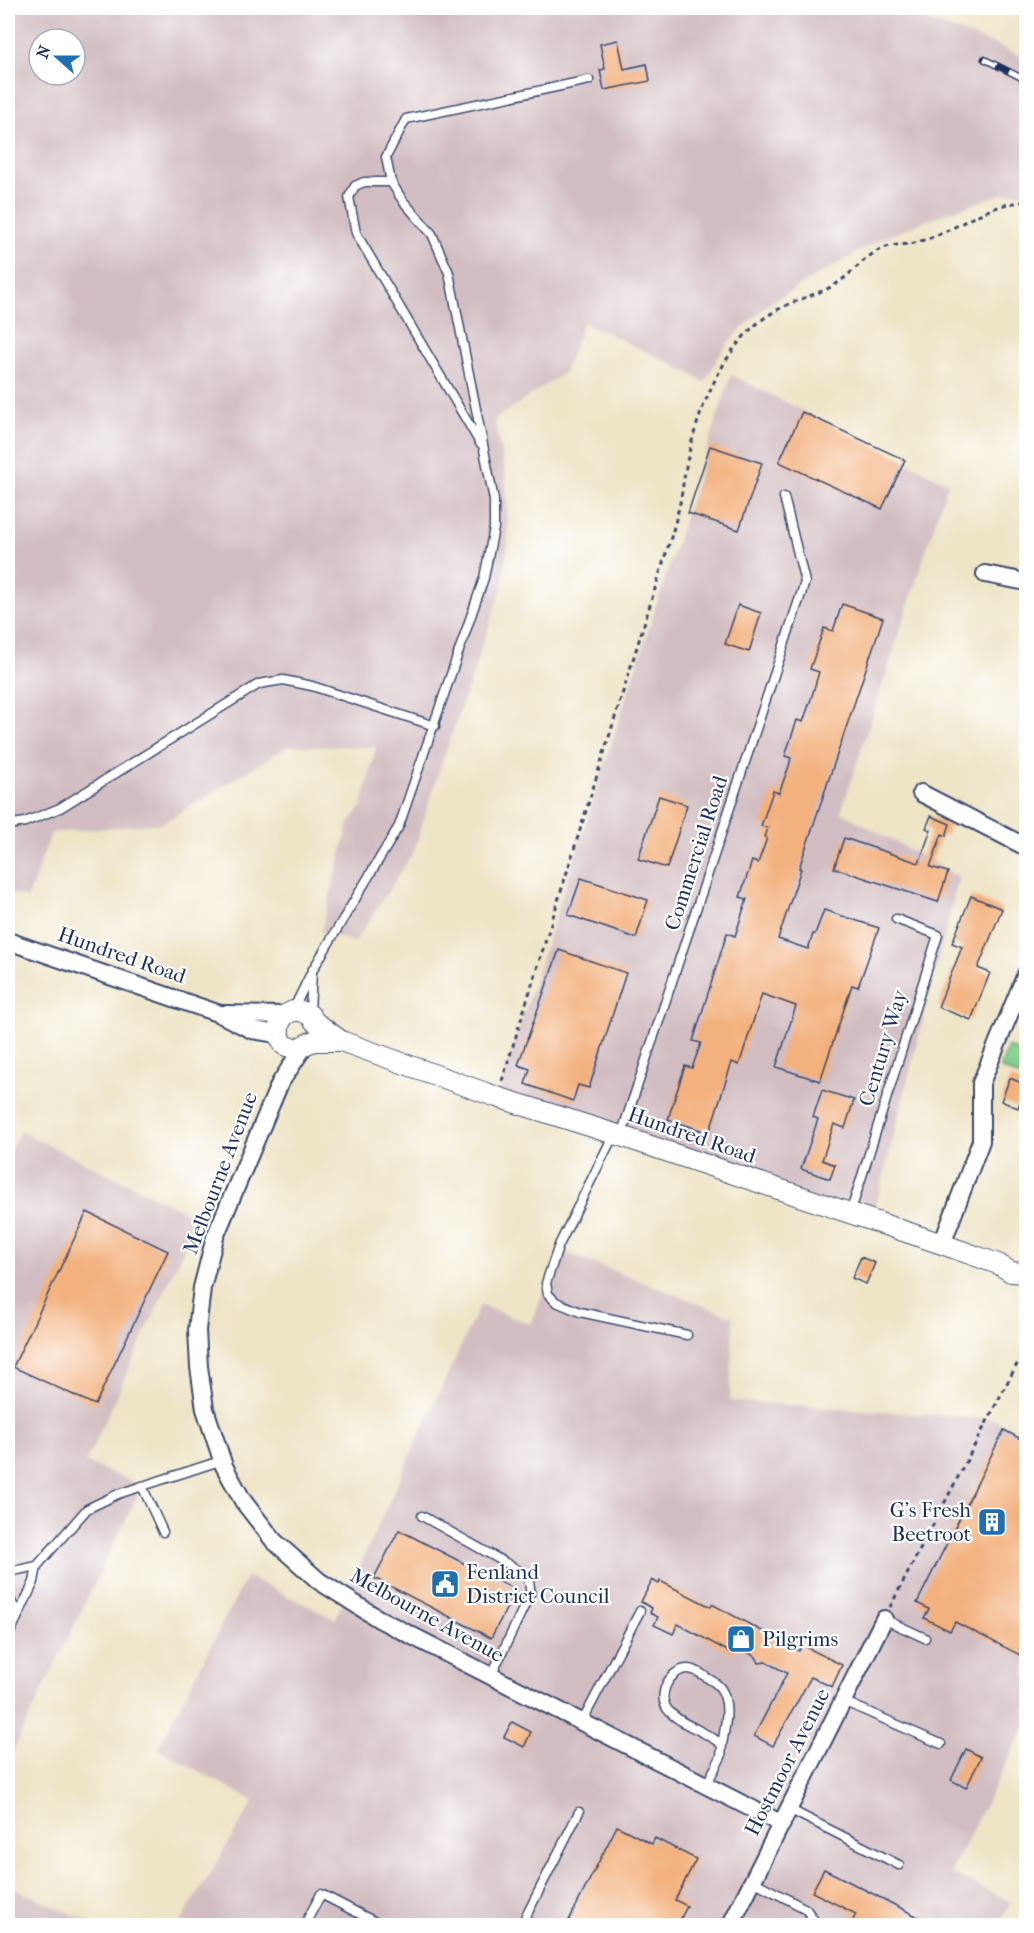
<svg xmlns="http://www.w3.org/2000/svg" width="1034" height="1933" font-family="'IM FELL French Canon',serif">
<rect width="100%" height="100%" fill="#fff"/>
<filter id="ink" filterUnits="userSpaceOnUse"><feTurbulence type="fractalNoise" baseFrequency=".0167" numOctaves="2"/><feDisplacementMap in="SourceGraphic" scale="12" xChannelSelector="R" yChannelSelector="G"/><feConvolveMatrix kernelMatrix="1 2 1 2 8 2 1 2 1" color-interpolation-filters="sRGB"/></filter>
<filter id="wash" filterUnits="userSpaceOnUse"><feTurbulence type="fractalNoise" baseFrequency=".008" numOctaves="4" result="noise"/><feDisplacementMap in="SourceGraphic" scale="24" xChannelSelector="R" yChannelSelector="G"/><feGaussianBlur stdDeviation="1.35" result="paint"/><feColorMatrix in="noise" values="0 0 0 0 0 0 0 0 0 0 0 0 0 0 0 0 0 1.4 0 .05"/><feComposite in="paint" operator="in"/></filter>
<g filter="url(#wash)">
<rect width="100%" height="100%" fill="#eee4c6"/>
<g fill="#d2bec2" fill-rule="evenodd">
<path d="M8,8H892L997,45L1026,59V192L1001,194L925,221L873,243L768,304L731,339L717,359L705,382L671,363L583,322L564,373L494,420L505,470L507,505L508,544L501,591L435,783L414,851L355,942L321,931L349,823L362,806L376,747L288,746L163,823L51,833L28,898L8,892ZM39,39H75V75H39Z"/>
<polygon points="731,375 948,483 841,812 959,877 872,1221 497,1097"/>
<polygon points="20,1131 198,1218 86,1462 142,1486 8,1761 8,1155"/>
<polygon points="562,1251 733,1317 730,1401 994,1419 1026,1436 1026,1725 950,1873 1011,1902 999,1925 941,1925 927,1919 923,1926 179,1925 254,1801 158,1749 247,1576 335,1619 480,1305 530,1324"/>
<polygon points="8,1886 97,1925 8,1925"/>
</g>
<polygon fill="#84d18f" stroke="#508076" stroke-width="1.5" points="1008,1047 1026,1054 1026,1079 1000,1068"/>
<g id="blocks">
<g fill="#f3b17e">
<polygon points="618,40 624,69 647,64 650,81 604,90 600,70 605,69 600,44"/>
<polygon points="802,412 905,460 882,509 779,462"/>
<polygon points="710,446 762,463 739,530 688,513"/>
<polygon points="842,604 883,618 799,868 801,869 778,939 808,949 813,934 815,934 824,910 879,928 858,987 852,985 820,1081 776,1067 796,1006 762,994 739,1065 732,1062 709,1133 668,1119 685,1066 692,1068 701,1043 693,1041 727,933 735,936 744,908 747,899 740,897 752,861 758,863 767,838 765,837 768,828 761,826 773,791 779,793 789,766 791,758 785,756 797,720 803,722 811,699 819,672 810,669 824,628 833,631"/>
<polygon points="738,605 761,613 749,652 725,644"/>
<polygon points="659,796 687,805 667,868 638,859"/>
<polygon points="931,816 950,824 946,836 942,834 930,867 948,872 938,902 834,868 844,838 919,863 931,830 926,828"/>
<polygon points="581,878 648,900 636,938 568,915"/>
<polygon points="971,896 1002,909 978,968 990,973 971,1020 938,1007 962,947 952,943"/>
<polygon points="559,950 626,973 589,1088 578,1085 573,1101 525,1084 530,1069 518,1065"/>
<polygon points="1010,1078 1026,1085 1018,1108 1001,1101"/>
<polygon points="822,1090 854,1100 845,1128 834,1124 822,1160 835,1165 830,1179 801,1169 818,1119 813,1117"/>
<polygon points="87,1212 168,1251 95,1405 13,1367"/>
<polygon points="861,1257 875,1263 866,1284 852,1278"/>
<polygon points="1004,1430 1026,1442 1026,1658 955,1622 950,1631 924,1618 929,1609 917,1603"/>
<polygon points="399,1530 516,1590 491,1638 374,1578"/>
<polygon points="652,1580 659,1584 660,1581 711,1607 712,1604 799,1651 802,1645 842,1665 832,1687 811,1677 773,1746 754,1736 787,1673 766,1662 759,1663 756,1657 737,1646 733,1654 678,1624 673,1634 654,1625 658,1617 650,1613 652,1608 641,1602"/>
<polygon points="512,1722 531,1732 524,1747 504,1737"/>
<polygon points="966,1749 981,1757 966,1788 951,1780"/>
<polygon points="617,1826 652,1844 655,1838 696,1859 675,1900 687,1906 677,1926 566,1926"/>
<polygon points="824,1869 936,1926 850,1926 856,1914 812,1892"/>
</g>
</g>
</g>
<g filter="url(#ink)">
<use href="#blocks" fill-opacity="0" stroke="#3b4a6e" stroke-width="1.5"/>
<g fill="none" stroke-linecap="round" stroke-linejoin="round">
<g stroke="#3b4a6e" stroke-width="11">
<g id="service">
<polyline points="391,182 364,182 355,186 349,197 356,233 480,443"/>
<polyline points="8,825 25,822 60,808 259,684 283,680 312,686 435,726"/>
<polyline points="312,971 399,826 484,578 494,528 494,500 449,273 432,234 403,201 391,182 386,157 406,119 589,80"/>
<polyline points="293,1010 312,971 310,1013"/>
<polyline points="614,1134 559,1245 546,1283 548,1294 556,1302 580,1312 687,1335"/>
<polyline points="621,1135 805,582 784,497"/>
<polyline points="850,1214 938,935 896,919"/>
<polyline points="142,1486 163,1532"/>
<path d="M422,1516L513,1567C526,1575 531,1578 530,1594L491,1676"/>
<polyline points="8,1572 37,1566"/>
<polyline points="8,1596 18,1614"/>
<polyline points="884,1619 925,1638"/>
<polyline points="8,1637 34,1582 37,1566 87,1509 118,1494 223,1460"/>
<polyline points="843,1701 941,1744"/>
<polyline points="582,1722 640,1611"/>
<path d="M706,1785L721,1757L722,1745C707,1731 680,1725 668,1710C656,1695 670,1669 688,1669C696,1669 703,1675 709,1679C718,1684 723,1689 725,1699C729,1713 724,1731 722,1745"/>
<polyline points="789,1809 899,1865"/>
<polyline points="753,1881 806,1909 818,1926"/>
<polyline points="304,1926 321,1894 383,1926"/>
<polyline points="521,1926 579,1812"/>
</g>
</g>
<g stroke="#3b4a6e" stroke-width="20">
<g id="minor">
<polyline points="985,574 1026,582"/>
<polyline points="921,793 1026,847"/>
<polyline points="8,941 220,1014 252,1030 278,1034"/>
<polyline points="224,1014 285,1015"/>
<polyline points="303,1048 280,1083 215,1237 202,1288 197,1330 199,1367 205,1409 224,1466 243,1501 274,1541 319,1581 379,1619 782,1824"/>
<polyline points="942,1244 981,1141 981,1083 1026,974"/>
<polyline points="730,1926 884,1619"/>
</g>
</g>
<g stroke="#3b4a6e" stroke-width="22">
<path id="tertiary" d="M341,1041C333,1041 324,1041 316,1041C300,1043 304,1053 284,1045L278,1034L280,1022L285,1015L293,1011H301L310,1015L315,1022L341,1041L497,1097L621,1136L942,1244L998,1264L1011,1272L1026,1273"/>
</g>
<g stroke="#3b4a6e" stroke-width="3" stroke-dasharray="4.5 4.5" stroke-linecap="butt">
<path d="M502,1081L663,563C668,547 673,532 677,515C682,498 683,480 687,462C697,412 724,343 769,315C788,302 810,297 831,287C850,277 862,258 881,249C894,243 909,246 921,241C959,230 985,203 1026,202"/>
<polyline points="890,1607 1026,1347"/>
</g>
<use href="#service" stroke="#fff" stroke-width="8"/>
<use href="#minor" stroke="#fff" stroke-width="16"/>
<use href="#tertiary" stroke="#fff" stroke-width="20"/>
<g stroke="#1b2f5e" stroke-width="7">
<polyline id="rail" points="984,59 1026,80"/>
</g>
<use href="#rail" stroke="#fff" stroke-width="4.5" stroke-dasharray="14" stroke-linecap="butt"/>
</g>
</g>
<defs>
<g id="building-square" transform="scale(1.5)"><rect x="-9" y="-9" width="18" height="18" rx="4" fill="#1f6fb2" stroke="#fff"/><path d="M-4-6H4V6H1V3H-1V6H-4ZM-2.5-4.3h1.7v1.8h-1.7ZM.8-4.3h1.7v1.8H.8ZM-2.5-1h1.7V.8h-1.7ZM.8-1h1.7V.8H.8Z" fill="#fff"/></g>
<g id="civic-square" transform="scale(1.5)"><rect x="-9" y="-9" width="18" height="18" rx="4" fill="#1f6fb2" stroke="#fff"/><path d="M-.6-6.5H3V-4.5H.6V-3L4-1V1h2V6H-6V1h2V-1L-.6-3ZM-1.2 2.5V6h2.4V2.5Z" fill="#fff"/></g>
<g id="shop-square" transform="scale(1.5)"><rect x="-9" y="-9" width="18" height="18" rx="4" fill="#1f6fb2" stroke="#fff"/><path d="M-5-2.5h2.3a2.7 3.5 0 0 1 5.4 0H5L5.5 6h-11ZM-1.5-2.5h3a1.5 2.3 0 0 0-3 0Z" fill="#fff"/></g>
</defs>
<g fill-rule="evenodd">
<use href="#building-square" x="992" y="1522"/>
<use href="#civic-square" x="445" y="1584"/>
<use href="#shop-square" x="741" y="1639"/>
</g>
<g text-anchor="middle" stroke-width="4.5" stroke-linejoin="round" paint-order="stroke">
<g font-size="21" fill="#1b2f5e" stroke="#fff">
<text transform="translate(696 853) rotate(-72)" y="7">Commercial Road</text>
<text transform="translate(122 955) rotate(19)" y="7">Hundred Road</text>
<text transform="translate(883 1048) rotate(-73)" y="7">Century Way</text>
<text transform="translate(692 1135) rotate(19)" y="7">Hundred Road</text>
<text transform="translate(220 1173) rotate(-69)" y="7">Melbourne Avenue</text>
<text transform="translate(427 1615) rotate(29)" y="7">Melbourne Avenue</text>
<text transform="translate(787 1762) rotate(-63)" y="7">Hostmoor Avenue</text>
</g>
<g font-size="21" fill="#1b2f5e" stroke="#fff" text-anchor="start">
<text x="971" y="1517" text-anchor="end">G's Fresh<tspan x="971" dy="24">Beetroot</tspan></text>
<text x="466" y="1579">Fenland<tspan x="466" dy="24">District Council</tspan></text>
<text x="762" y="1646">Pilgrims</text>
</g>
</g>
<rect width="1034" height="1933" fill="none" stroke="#fff" stroke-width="30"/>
<g transform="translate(57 57) rotate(291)"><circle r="28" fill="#ffffff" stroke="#a4acbf" stroke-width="1.5"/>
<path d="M0-4.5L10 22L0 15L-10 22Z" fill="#1f6fb2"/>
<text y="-9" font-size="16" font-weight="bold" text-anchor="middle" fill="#1b2f5e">N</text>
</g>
</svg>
